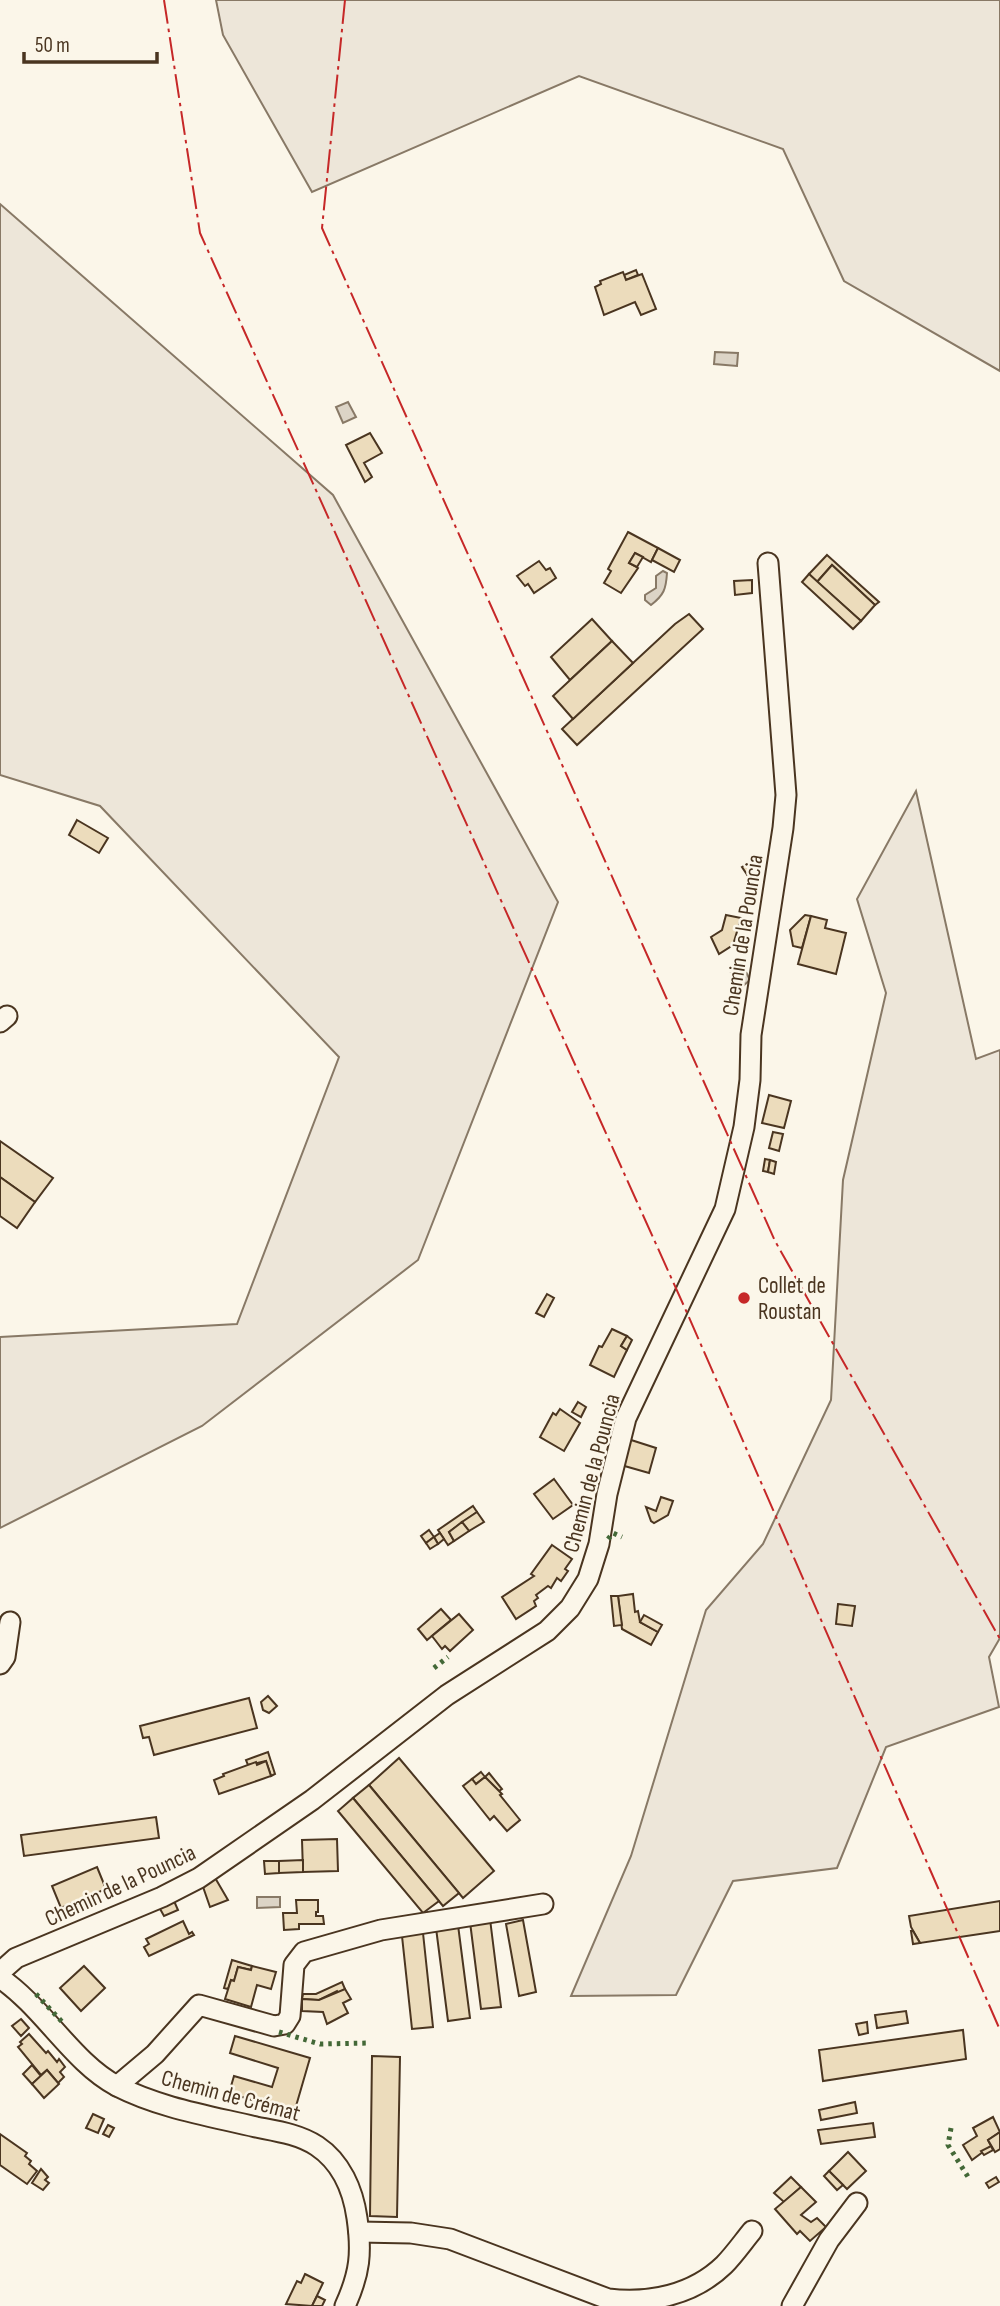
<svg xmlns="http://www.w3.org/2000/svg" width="1000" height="2306" font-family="'Sofia Sans Condensed',sans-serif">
<rect width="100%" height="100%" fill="#fbf6e9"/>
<g fill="#ede6d9" stroke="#887966" stroke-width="2">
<polygon points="216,0 1000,0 1000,371 844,281 783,149 579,76 312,192 223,35"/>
<polygon points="0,204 333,495 558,902 418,1260 202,1426 0,1528 0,1337 237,1324 339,1057 100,806 0,775"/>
<polygon points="916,791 976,1059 1000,1050 1000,1638 989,1657 999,1707 886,1747 837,1868 733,1881 676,1995 571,1996 631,1856 706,1610 763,1544 831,1400 843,1180 886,993 857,899"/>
</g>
<g fill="#dcd4c6" stroke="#887966" stroke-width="2">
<polygon points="715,352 738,353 737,366 714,364"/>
<polygon points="348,402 356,417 343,423 336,407"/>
<path d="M663,571L667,573C666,589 664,595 651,605L645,600V595L656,588V576Z"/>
<polygon points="744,968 750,980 743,986 734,984 731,973"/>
<polygon points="257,1897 280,1897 280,1907 257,1908"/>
</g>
<g fill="#ecdcbc" stroke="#4a3520" stroke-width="2">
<polygon points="636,270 638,275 626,280 624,275"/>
<polygon points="623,272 626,280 642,274 656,309 641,315 635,302 604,315 595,287 601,284 600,281"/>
<polygon points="370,433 382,453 364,463 372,477 365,482 346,445"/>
<polygon points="628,532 658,548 651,562 635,553 629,563 638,568 621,593 604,583 611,571 608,569"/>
<polygon points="658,548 680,560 674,572 652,560"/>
<polygon points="635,553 643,557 637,567 629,563"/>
<polygon points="827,555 879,602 875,605 832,565 817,582 809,574"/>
<polygon points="539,561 546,570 550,568 556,578 534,593 528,584 525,586 517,576"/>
<polygon points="832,565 875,605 861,621 817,582"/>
<polygon points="809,574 861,621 853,629 802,582"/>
<polygon points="752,580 752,593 735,595 734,581"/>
<polygon points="689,614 703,629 577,745 562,729 675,624"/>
<polygon points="592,619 612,641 570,680 551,657"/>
<polygon points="612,641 633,663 573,719 553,696"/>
<polygon points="77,820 108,838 99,853 69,835"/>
<polygon points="758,858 761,862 759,873 750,879 742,867"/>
<polygon points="726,915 741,918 733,945 719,954 711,937 722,930"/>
<polygon points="805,915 811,916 802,948 793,946 790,930"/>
<polygon points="811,916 827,920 825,928 846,933 836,974 798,964"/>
<polygon points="769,1095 791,1101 784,1128 762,1123"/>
<polygon points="773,1132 783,1134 779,1151 769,1148"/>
<polygon points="0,1141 53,1178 35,1202 0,1177"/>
<polygon points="765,1159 770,1160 768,1172 763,1171"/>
<polygon points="770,1160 776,1162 774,1174 768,1172"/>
<polygon points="0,1177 35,1202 17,1228 0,1216"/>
<polygon points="547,1294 554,1298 544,1317 536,1313"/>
<polygon points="612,1329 627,1336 621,1346 627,1350 614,1377 590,1365 599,1346 602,1347"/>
<polygon points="627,1336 632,1340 627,1350 621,1346"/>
<polygon points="578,1402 586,1407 581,1417 572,1412"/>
<polygon points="560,1409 580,1423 564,1451 540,1437 553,1413 556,1415"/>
<polygon points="628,1439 656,1448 649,1473 621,1465"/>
<polygon points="554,1479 573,1505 553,1519 534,1494"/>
<polygon points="661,1497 673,1501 668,1515 654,1523 651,1521 646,1507 656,1511"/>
<polygon points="473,1506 477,1512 449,1532 454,1541 448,1545 438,1530"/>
<polygon points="477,1512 484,1522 469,1531 462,1522"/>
<polygon points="462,1522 469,1531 454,1541 449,1532"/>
<polygon points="429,1530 434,1537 426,1543 421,1536"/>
<polygon points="440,1533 444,1539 438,1544 434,1537"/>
<polygon points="434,1537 438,1544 430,1549 426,1543"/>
<polygon points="552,1545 572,1559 565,1569 568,1571 561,1581 557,1578 551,1588 548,1586 536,1595 538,1598 534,1601 536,1606 516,1619 502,1597 534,1576 531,1574"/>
<polygon points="633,1594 635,1612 638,1611 640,1622 658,1632 651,1645 622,1629 618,1596"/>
<polygon points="611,1596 618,1596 622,1625 614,1626"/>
<polygon points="838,1604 855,1606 852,1626 836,1624"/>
<polygon points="441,1609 451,1620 427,1640 418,1629"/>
<polygon points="459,1614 473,1630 450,1651 445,1646 442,1649 432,1636"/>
<polygon points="644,1615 662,1625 658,1632 640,1622"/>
<polygon points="268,1696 277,1706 269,1713 263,1710 261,1702"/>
<polygon points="249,1698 257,1728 154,1755 149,1737 143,1738 140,1726"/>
<polygon points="268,1752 275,1774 271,1776 266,1761 248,1765 246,1760"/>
<polygon points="399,1758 494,1871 463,1898 369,1785"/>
<polygon points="266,1761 271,1776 219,1794 214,1780 224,1776 223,1774 256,1762 257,1765"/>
<polygon points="481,1772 485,1777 476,1784 472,1779"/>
<polygon points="489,1773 502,1789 499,1791 485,1777"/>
<polygon points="485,1777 502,1794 500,1795 520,1820 507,1831 494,1816 490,1820 463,1786 472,1779 476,1784"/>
<polygon points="369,1785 459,1893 443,1906 353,1798"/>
<polygon points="353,1798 439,1901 423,1913 338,1811"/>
<polygon points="156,1817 159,1838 24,1856 21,1835"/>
<polygon points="337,1839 338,1871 303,1872 302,1840"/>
<polygon points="303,1860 303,1872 279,1873 279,1861"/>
<polygon points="264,1861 279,1861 279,1873 265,1874"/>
<polygon points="97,1867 106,1889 61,1908 52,1886"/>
<polygon points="214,1876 228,1900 210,1907 201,1881"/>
<polygon points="296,1900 318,1900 318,1912 316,1912 316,1916 323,1916 324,1924 299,1924 299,1929 284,1930 283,1913 297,1913"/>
<polygon points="174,1901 178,1910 164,1916 159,1907"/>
<polygon points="1000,1901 1000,1931 920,1943 911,1927 909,1916"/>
<polygon points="490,1919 501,2007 481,2009 470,1922"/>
<polygon points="523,1920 536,1992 519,1996 506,1924"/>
<polygon points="183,1921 189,1934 192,1932 194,1935 149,1956 144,1947 149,1944 146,1939"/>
<polygon points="458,1925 470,2018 448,2021 436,1928"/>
<polygon points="911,1931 913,1931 920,1943 913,1944"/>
<polygon points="423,1933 433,2027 412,2029 402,1936"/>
<polygon points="232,1960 252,1966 251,1970 238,1967 234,1981 231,1980 228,1989 224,1988"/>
<polygon points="84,1966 105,1988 81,2011 60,1988"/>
<polygon points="252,1966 276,1972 271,1989 257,1985 251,2007 225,1999 231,1980 234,1981 238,1967 251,1970"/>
<polygon points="342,1982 345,1989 338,1993 337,1991 319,2000 302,1999 303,1994 316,1994"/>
<polygon points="345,1989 351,1999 343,2003 348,2013 327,2024 323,2012 302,2011 302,1999 319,2000"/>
<polygon points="906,2011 908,2023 877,2028 875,2015"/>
<polygon points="21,2019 29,2028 21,2036 12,2026"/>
<polygon points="867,2022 868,2033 859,2035 856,2024"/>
<polygon points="963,2030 966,2059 823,2081 819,2050"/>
<polygon points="29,2034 46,2053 48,2051 57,2062 59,2059 65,2067 60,2072 64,2077 58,2083 47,2070 41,2075 18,2047 22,2044 20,2042"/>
<polygon points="235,2036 310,2058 294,2113 229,2093 234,2076 272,2087 278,2068 230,2053"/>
<polygon points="372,2056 400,2057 397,2217 370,2216"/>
<polygon points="32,2065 41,2076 32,2084 23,2074"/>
<polygon points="47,2070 59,2084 44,2098 32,2084"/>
<polygon points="855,2102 857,2113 821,2120 819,2110"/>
<polygon points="93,2114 104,2119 98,2133 86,2128"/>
<polygon points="993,2117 1000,2132 988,2140 991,2146 972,2160 963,2145 977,2136 973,2128"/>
<polygon points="873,2123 875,2137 821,2144 818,2130"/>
<polygon points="108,2125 114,2128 109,2137 103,2134"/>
<polygon points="1000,2132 1000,2149 995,2152 988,2140"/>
<polygon points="0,2134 27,2153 25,2156 31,2161 29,2164 37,2171 27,2184 0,2165"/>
<polygon points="991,2146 993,2150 984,2155 981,2151"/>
<polygon points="848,2152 866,2171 847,2189 829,2171"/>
<polygon points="41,2169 48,2177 45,2180 49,2183 43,2190 32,2183"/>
<polygon points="829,2171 843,2185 837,2190 824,2176"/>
<polygon points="791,2177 801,2187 784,2202 774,2193"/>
<polygon points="996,2177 999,2182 989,2188 986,2183"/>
<polygon points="801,2187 816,2202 801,2215 811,2222 817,2218 826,2227 810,2241 800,2231 797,2234 775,2209"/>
<polygon points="305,2274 323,2283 312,2306 286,2304 297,2281 301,2283"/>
<polygon points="317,2296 325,2300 322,2306 312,2306"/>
</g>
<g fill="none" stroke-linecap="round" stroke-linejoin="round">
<g stroke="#4a3520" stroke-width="23">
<g id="minor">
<polyline points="0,1022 7,1016"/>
<polyline points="0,1664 5,1657 10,1622"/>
<polyline points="0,1972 16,1958 162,1897 199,1878 312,1800 447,1695 547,1631 570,1608 588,1579 599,1544 607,1494 626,1418 725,1209 744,1127 750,1080 751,1035 783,828 786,795 768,563"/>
<path d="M0,1978C43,2007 73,2063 117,2086C160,2108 210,2116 256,2127C276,2131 299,2134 317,2146C341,2162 353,2190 357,2218C362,2253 360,2273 345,2306"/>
<polyline points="117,2086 155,2054 199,2005 274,2026 285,2024 290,2016 294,1965 304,1952 381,1930 543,1904"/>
<path d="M359,2232L411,2233L450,2239L608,2299C649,2304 693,2295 724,2265C734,2255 743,2242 752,2231"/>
<polyline points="792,2306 829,2240 857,2203"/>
</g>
</g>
<use href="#minor" stroke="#fbf6e9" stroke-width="19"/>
<g stroke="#436837" stroke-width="5" stroke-dasharray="3.5 5" stroke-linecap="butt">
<polyline points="608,1539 613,1533 622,1537"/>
<polyline points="434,1668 448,1657"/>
<polyline points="36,1994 65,2025"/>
<polyline points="279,2032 320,2044 369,2043"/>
<polyline points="951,2128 948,2145 970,2180"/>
</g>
<g stroke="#c62828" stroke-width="2" stroke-dasharray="24 5 3.5 5" stroke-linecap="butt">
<polyline points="164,0 200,233 688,1315 1000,2030"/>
<polyline points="345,0 322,228 775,1241 1000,1639"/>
</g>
</g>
<circle fill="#c62828" stroke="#fbf6e9" stroke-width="2.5" cx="744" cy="1298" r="7"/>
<g text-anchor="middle" stroke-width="5" stroke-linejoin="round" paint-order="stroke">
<g font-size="23" fill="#4a3520" stroke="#fbf6e9">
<text transform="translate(742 935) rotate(-81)" y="8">Chemin de la Pouncia</text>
<text transform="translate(591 1473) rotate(-75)" y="8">Chemin de la Pouncia</text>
<text transform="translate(120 1885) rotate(-25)" y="8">Chemin de la Pouncia</text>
<text transform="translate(231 2095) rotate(15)" y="8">Chemin de Crémat</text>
</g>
<g font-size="23" fill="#4a3520" stroke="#fbf6e9" text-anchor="start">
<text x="758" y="1293">Collet de<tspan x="758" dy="26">Roustan</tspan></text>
</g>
</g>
<path d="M24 52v10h133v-10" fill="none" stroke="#4a3520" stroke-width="3.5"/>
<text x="35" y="52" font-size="21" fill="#4a3520" stroke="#fbf6e9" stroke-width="5" paint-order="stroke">50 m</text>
</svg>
